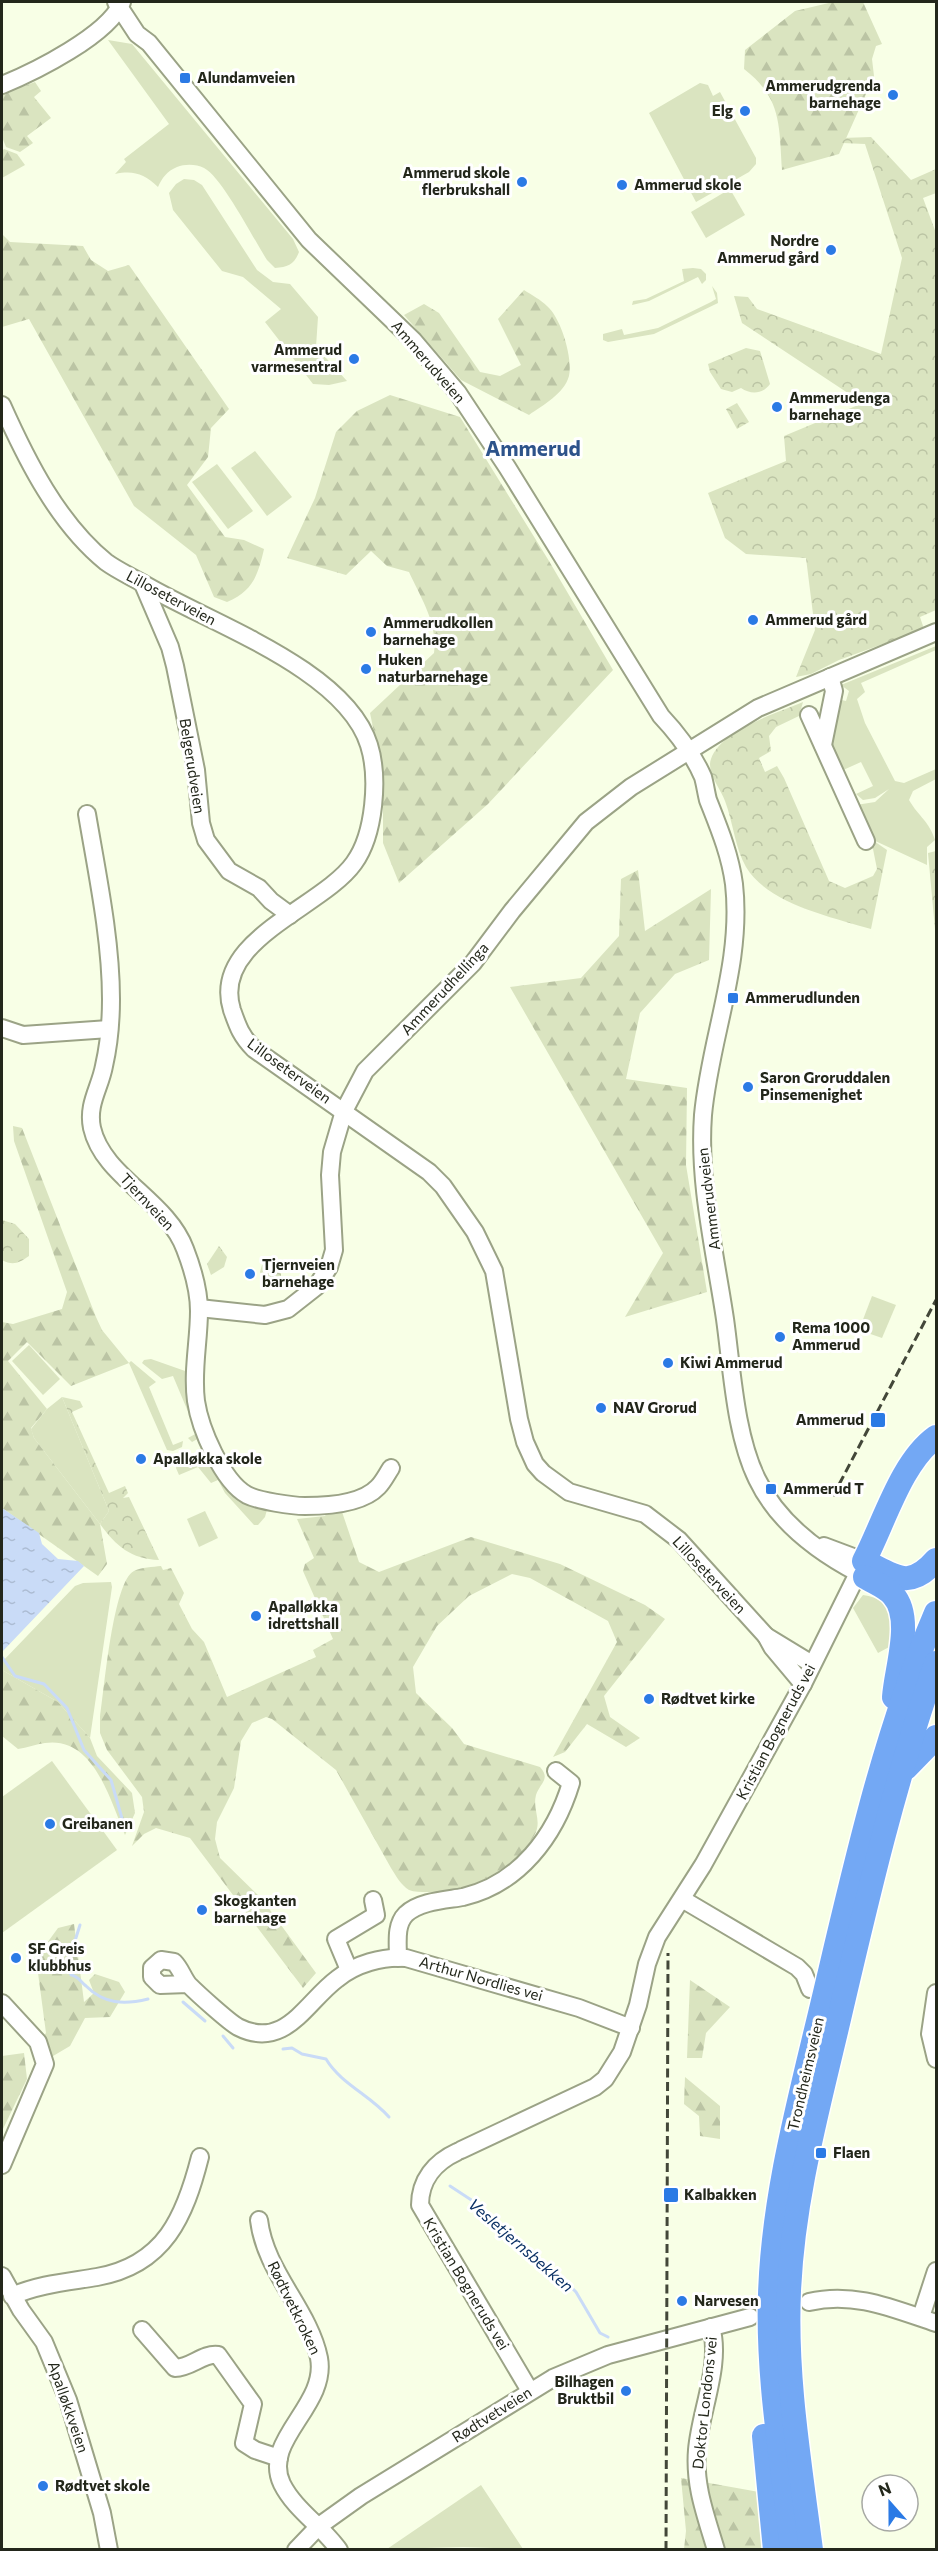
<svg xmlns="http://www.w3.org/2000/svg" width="938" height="2551" font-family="Commissioner,sans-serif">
<defs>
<pattern id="forest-firs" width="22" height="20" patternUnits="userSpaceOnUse" patternTransform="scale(1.5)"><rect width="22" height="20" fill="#dae4c0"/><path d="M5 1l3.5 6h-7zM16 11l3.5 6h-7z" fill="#bbc4a4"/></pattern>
<pattern id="park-crowns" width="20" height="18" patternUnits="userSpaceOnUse" patternTransform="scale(1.5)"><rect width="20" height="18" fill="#dae4c0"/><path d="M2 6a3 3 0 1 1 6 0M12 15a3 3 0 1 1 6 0" fill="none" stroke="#bbc4a4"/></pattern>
<pattern id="water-ripples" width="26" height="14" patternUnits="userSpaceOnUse" patternTransform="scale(1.5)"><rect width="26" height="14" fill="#c9dbf7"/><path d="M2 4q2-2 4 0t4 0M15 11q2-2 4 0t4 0" fill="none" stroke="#acbcd3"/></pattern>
</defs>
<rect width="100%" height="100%" fill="#f8ffe6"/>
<g fill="#dae4c0">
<path d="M108,40L132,44L293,239L299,252C294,265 288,267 275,268L267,260C254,240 222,177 204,168C196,164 185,164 177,167C167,171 162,178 158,187C144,174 134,170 115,174L126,162L124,159L169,124Z"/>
<polygon points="700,83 708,85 713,96 720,92 756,158 756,164 749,172 696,202 649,113"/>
<polygon points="184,179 194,180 202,185 257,270 273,282 290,284 318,317 316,347 347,381 329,385 313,384 265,322 281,309 243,277 222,271 173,210 169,193 176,184"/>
<polygon points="730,189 745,215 706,238 691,212"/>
<polygon points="693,268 701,269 706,274 706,280 702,284 698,277 649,301 632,305 633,301 646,299 684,281 682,269"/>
<polygon points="712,286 717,293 718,303 654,334 608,342 603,340 603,334 622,329 624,335 658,328 711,302 716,299"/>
<polygon points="255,451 292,497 267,516 231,468"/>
<polygon points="217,464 253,511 228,529 192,482"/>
<path d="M936,646V650L861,683L865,692L857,699L865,723L895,781L904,783L936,769V779L913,791L909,800C919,817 929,821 935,840L927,847V865L871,839L856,805L875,802L889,789L875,798L863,800L856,794L873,786L861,762L841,771L829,742L833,740L837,699L846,701L849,691L841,685Z"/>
<polygon points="872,1296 896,1305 882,1338 859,1330"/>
<polygon points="29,1345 60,1379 43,1395 12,1361"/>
<polygon points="151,1359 188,1372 201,1437 192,1442 188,1438 197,1433 173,1376 162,1379 142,1363 144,1360"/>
<polygon points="131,1361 156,1382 149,1387 173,1445 183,1441 182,1447 173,1451 167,1450 129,1363"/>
<polygon points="62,1397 109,1511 100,1524 34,1438 31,1429 47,1409"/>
<polygon points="206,1449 268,1506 265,1517 258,1525 254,1525 225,1493 218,1480 211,1483 198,1467 179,1475 176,1468 178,1462"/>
<polygon points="205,1511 218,1538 199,1547 187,1519"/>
<polygon points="111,1582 112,1587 90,1738 58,1702 2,1670 2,1662 75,1586 83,1583"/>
<path d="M863,1595C895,1600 893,1619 891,1646L878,1653L853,1608Z"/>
<polygon points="52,1761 117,1850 2,1933 2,1797"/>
<polygon points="481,2485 523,2549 463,2547 387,2549"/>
</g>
<g fill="url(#forest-firs)">
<path d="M833,2H863L882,44L876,46L872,59L874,76L839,154L782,170C779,126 782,98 744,69L745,50L795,11Z"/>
<polygon points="35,82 41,91 34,97 51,118 27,136 33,143 20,152 6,147 2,137 2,94"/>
<polygon points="4,149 17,154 25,165 2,178 2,151"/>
<path d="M2,234L10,242L83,246L91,260L108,271L129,265L229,409L211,428L208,457L187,485L225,537L244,540L264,549C258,575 253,591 227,602L214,597L196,555L134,506L29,319L2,327Z"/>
<path d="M524,290C532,295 541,300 547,306C561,318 573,358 569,376C564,394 543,405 529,415L461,380L404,315L424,304L439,313L480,372L500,376L521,365L498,319Z"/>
<path d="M390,395L460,417L549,561L613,670L488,804L399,883L383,843V775L370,713L434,653C438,624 421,598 409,572L387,566L371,551L346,575L287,558L315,498L336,432L357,411Z"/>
<polygon points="638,870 645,931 711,889 709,960 675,974 640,1013 626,1079 687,1088 686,1165 707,1292 625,1317 663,1253 510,987 581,978 619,936 621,879"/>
<polygon points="13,1126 22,1128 96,1317 102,1330 129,1363 71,1386 27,1342 8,1361 47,1409 31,1428 34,1438 100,1524 107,1564 98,1576 2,1508 2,1322 13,1324 62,1309 67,1292 14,1141"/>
<path d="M340,1506L359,1562L379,1572L471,1537L560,1564L645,1605L665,1619L604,1696L610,1717L640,1738L626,1747L587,1724L565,1752L553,1757L617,1642L608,1621L530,1578L512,1574L469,1596L437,1626L413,1667L416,1693L452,1728L464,1744L540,1767C551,1779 540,1783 536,1795C532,1810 543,1821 534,1836C514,1869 466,1895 427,1892C421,1892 414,1892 409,1890C401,1885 396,1876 391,1868L336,1770L272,1719L266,1717L252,1723L241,1741L234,1788L217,1822L215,1839L220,1858L262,1899L316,1973L303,1988L190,1838L156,1828L144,1834L132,1846L144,1812L142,1797L107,1750L100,1733V1717C104,1691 113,1581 134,1571C141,1567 153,1567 161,1566L163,1570L171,1568L184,1593L179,1604L192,1629L204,1642L227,1697L316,1657L313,1650L333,1639L303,1571L305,1564L314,1558L297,1519L325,1516L329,1508Z"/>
<path d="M2,1670L58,1702L90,1738L97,1756L132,1793L135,1813L125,1835C110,1800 94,1736 45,1743C36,1744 27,1748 18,1749L2,1736Z"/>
<polygon points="74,1924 84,2002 94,1993 89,1980 95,1974 119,1982 125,1992 110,2017 85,2018 70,2046 48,2059 34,2047 46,2033 36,1958 58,1928"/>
<polygon points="690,1980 730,2007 706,2033 702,2058 687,2058"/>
<polygon points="24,2053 27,2079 2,2131 2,2056"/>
<polygon points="685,2077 720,2106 720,2139 700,2136 699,2116 684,2104"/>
<polygon points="681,2478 759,2492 763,2549 684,2549 686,2531"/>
</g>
<g fill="url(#park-crowns)">
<polygon points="871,137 911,180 936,169 936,193 923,198 936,233 936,610 920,617 924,629 839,660 811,674 796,677 815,630 806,558 746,554 725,538 708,493 786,461 784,436 863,403 742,323 734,296 748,297 757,309 881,354 902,258 865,144 842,143 842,138"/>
<path d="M746,348L760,351L770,384C763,394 751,395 741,388L732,392L721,389L710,372L708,364Z"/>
<polygon points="737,403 749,422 737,429 726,409"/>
<path d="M803,702L799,716L776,727L769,736L771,751L759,758L765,772L777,766L784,778L829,881L845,888L873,876L877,869L871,839L887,850L871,929C832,917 768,904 746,867C735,848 733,822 725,801C721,789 706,772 711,759C721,730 777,713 803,702Z"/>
<polygon points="936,851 936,940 928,853"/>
<path d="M2,1220L15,1224L29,1239V1256C19,1263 13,1266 2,1260Z"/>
<polygon points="219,1246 227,1257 224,1267 211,1275 207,1264"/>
<polygon points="274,1257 281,1271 281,1278 269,1287 260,1272 262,1265"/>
<path d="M62,1397L80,1401L83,1407L72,1412L109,1493L125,1486L128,1493L123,1498L129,1497L159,1560C131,1559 116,1546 100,1524L109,1511Z"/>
</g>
<polygon fill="url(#water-ripples)" points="2,1508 39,1533 42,1544 58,1559 78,1561 84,1566 2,1652"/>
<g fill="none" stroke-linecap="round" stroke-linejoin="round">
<g stroke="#c9dbf7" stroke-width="3">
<polyline points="2,1657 15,1676 44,1684 67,1708 84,1750 111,1780 123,1822"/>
<path d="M80,1925L67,1966L71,1975C78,1976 80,1981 86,1986C104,2004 124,2005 148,1999"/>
<polyline points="183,2002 205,2021"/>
<polyline points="223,2036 233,2048"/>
<path d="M283,2049L292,2048L302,2054L326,2059C341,2084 370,2095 389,2117"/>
<polyline points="450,2186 482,2207 494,2224 535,2258 551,2267 576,2292 600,2333 608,2337"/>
</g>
<g stroke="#9ba386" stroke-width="20">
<g id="minor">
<path d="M116,2L137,34L149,43L309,240L413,340L458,393L507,467L661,716C677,733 693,754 703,777C705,784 706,792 708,800C719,828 730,854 734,884C743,963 710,1038 703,1115C698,1183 715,1252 725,1319C732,1369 735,1434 757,1479C777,1521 818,1552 858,1573"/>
<path d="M2,85C34,72 109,35 122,2"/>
<path d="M2,405C27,461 58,523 106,562C117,570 130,576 142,583C206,622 345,668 369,745C379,777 375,834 354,863C322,908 210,940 232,1010C238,1027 241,1036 254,1049L429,1172L443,1186L475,1232L494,1271L519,1419L525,1442L535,1464L543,1473L569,1492L645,1514L679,1540L766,1636"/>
<polyline points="143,584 170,647 175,666 196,770 201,823 206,840 229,871 259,888 271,901 290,915"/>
<polyline points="809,715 866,841"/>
<polyline points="823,745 834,691 830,677"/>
<path d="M87,814C97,873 111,939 111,999C111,1021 109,1044 104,1066C100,1088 87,1104 92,1128C103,1177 167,1200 185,1249C192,1267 199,1292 199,1311C199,1341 192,1371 196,1401C200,1428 222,1481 247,1495C259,1501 292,1506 305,1506C327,1506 362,1504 378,1487C383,1482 387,1474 391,1468"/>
<polyline points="2,1028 23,1035 109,1029"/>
<polyline points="199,1308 265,1315 288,1309 316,1287 329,1267 334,1250 330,1175 332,1152 344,1111 365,1071 473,963 512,911 586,822 631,787 758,708 936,632"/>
<polyline points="803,1684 772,1647 766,1636 812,1664"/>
<polyline points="682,1899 797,1967 804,1974 810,1989"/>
<path d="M398,1958C398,1943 395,1925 406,1914C420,1901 446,1900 463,1897C519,1884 555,1836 571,1783L556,1771"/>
<polyline points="349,1970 336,1939 376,1915 373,1900"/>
<path d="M188,1984L160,1985L152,1977V1968L161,1960L174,1962C181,1969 183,1978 189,1985C198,1994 229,2022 238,2027C285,2051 306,2002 337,1979C355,1964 383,1956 406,1958L579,2008L631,2028"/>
<polyline points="936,1993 930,2034 936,2059"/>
<polyline points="2,2003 38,2042 45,2064 2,2165"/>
<polyline points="461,2150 595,2087 605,2079 622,2052 638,2005 647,1964 657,1937 703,1865 803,1684 864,1561 824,1546"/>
<path d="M457,2152C435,2162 420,2180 420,2205L530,2391"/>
<path d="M259,2220C265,2272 309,2309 319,2358C328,2406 261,2440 282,2484C295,2510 322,2526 339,2550"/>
<polyline points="2,2276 21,2310 44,2342 68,2400 102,2513 109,2550"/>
<path d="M12,2296C40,2284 67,2282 97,2277C165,2265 185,2216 200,2157"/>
<path d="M809,2302C854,2291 894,2309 936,2323"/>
<polyline points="921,2317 936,2271"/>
<path d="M711,2327C722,2364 700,2412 697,2450C694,2486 706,2516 716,2550"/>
<path d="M142,2330L175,2368C191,2368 203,2353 218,2355L253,2404L244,2443L255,2450L279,2458"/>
<polyline points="296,2550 319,2526 361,2496 553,2378 608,2355 750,2317"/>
</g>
</g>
<g stroke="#fff" stroke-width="27">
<g id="highway">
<path d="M936,1437C901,1462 884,1523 864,1561C895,1576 909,1591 936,1560"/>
<path d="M865,1577C875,1583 886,1587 893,1595C914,1618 896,1668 894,1697"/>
<polyline points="906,1768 936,1737"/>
<polyline points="764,2436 775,2550"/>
<path d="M792,2550C783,2465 767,2380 770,2295C773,2195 800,2098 823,2001C854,1871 883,1737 936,1613"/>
<path d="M811,2550C800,2464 785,2377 789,2291C793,2198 818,2109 839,2019C867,1899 895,1779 936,1663"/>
</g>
</g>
<use href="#minor" stroke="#fff" stroke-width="16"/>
<use href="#highway" stroke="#73a8f4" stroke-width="24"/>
<g stroke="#434739" stroke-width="3" stroke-dasharray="9 4.5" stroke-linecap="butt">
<polyline points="833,1496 936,1300"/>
<polyline points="666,2550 668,1953"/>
</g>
</g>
<g fill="#2b7ae5" stroke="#fff" stroke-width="2">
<rect x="179" y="72" width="12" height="12" rx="3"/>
<circle cx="893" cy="95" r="6"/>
<circle cx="745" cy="111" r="6"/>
<circle cx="522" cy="182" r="6"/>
<circle cx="622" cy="185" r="6"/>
<circle cx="831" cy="250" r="6"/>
<circle cx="354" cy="359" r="6"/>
<circle cx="777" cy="407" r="6"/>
<circle cx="753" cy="620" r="6"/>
<circle cx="371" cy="632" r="6"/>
<circle cx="366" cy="669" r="6"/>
<rect x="727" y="992" width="12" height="12" rx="3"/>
<circle cx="748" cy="1087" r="6"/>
<circle cx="250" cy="1274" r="6"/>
<circle cx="780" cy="1337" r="6"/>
<circle cx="668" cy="1363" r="6"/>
<circle cx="601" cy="1408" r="6"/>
<rect x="870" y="1412" width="16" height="16" rx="3"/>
<circle cx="141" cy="1459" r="6"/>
<rect x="765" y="1483" width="12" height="12" rx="3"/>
<circle cx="256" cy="1616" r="6"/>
<circle cx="649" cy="1699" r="6"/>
<circle cx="50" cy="1824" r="6"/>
<circle cx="202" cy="1910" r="6"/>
<circle cx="16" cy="1958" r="6"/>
<rect x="815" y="2147" width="12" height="12" rx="3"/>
<rect x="663" y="2187" width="16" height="16" rx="3"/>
<circle cx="682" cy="2301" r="6"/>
<circle cx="626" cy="2391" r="6"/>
<circle cx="43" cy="2486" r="6"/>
</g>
<g text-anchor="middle" stroke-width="6" stroke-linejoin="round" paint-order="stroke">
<g font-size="15" font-weight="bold" fill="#23271b" stroke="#fff" text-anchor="start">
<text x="197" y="83">Alundamveien</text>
<text x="881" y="91" text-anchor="end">Ammerudgrenda<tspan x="881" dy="17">barnehage</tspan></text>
<text x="733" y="116" text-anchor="end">Elg</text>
<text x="510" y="178" text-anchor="end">Ammerud skole<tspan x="510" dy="17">flerbrukshall</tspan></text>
<text x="634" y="190">Ammerud skole</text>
<text x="819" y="246" text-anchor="end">Nordre<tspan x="819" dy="17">Ammerud gård</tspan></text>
<text x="342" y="355" text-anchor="end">Ammerud<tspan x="342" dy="17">varmesentral</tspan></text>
<text x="789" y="403">Ammerudenga<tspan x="789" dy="17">barnehage</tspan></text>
<text x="765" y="625">Ammerud gård</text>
<text x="383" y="628">Ammerudkollen<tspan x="383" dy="17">barnehage</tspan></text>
<text x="378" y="665">Huken<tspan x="378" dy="17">naturbarnehage</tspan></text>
<text x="745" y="1003">Ammerudlunden</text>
<text x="760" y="1083">Saron Groruddalen<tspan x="760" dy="17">Pinsemenighet</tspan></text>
<text x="262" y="1270">Tjernveien<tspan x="262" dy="17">barnehage</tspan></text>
<text x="792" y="1333">Rema 1000<tspan x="792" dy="17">Ammerud</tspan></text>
<text x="680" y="1368">Kiwi Ammerud</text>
<text x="613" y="1413">NAV Grorud</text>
<text x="864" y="1425" text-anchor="end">Ammerud</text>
<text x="153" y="1464">Apalløkka skole</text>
<text x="783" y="1494">Ammerud T</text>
<text x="268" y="1612">Apalløkka<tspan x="268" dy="17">idrettshall</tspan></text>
<text x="661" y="1704">Rødtvet kirke</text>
<text x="62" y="1829">Greibanen</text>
<text x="214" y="1906">Skogkanten<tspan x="214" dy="17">barnehage</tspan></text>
<text x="28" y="1954">SF Greis<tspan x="28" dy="17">klubbhus</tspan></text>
<text x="833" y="2158">Flaen</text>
<text x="684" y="2200">Kalbakken</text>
<text x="694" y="2306">Narvesen</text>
<text x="614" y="2387" text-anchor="end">Bilhagen<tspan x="614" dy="17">Bruktbil</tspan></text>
<text x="55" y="2491">Rødtvet skole</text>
</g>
<g font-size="15" fill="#23271b" stroke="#fff">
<text transform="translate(428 362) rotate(49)" y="5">Ammerudveien</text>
<text transform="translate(171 598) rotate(28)" y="5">Lilloseterveien</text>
<text transform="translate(192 766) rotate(81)" y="5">Belgerudveien</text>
<text transform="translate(445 989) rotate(-47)" y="5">Ammerudhellinga</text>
<text transform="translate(289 1071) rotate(36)" y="5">Lilloseterveien</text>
<text transform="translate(709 1199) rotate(-97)" y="5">Ammerudveien</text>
<text transform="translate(147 1202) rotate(47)" y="5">Tjernveien</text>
<text transform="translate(709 1575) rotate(47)" y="5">Lilloseterveien</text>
<text transform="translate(776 1732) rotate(-62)" y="5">Kristian Bogneruds vei</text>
<text transform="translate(481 1979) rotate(16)" y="5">Arthur Nordlies vei</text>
<text transform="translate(806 2074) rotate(-77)" y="5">Trondheimsveien</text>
<text transform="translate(466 2284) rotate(59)" y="5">Kristian Bogneruds vei</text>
<text transform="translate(294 2308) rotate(64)" y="5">Rødtvetkroken</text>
<text transform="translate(705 2403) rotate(-84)" y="5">Doktor Londons vei</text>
<text transform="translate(68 2407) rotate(71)" y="5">Apalløkkveien</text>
<text transform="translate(492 2415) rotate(-32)" y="5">Rødtvetveien</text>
</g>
<g font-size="16" font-style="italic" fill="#0a3064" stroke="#fff">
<text transform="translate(521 2245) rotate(41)" y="6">Vesletjernsbekken</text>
</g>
<g font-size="21" font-weight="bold" fill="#2d538a" stroke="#fff">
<text x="533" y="456">Ammerud</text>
</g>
</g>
<rect width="938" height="2551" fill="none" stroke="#23271b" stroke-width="6"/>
<g transform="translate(890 2503) rotate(339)"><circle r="28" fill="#ffffff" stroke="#a7a9a4" stroke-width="1.5"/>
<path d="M0-4.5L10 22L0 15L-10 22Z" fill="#2b7ae5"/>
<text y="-9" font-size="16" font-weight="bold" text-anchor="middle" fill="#23271b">N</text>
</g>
</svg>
